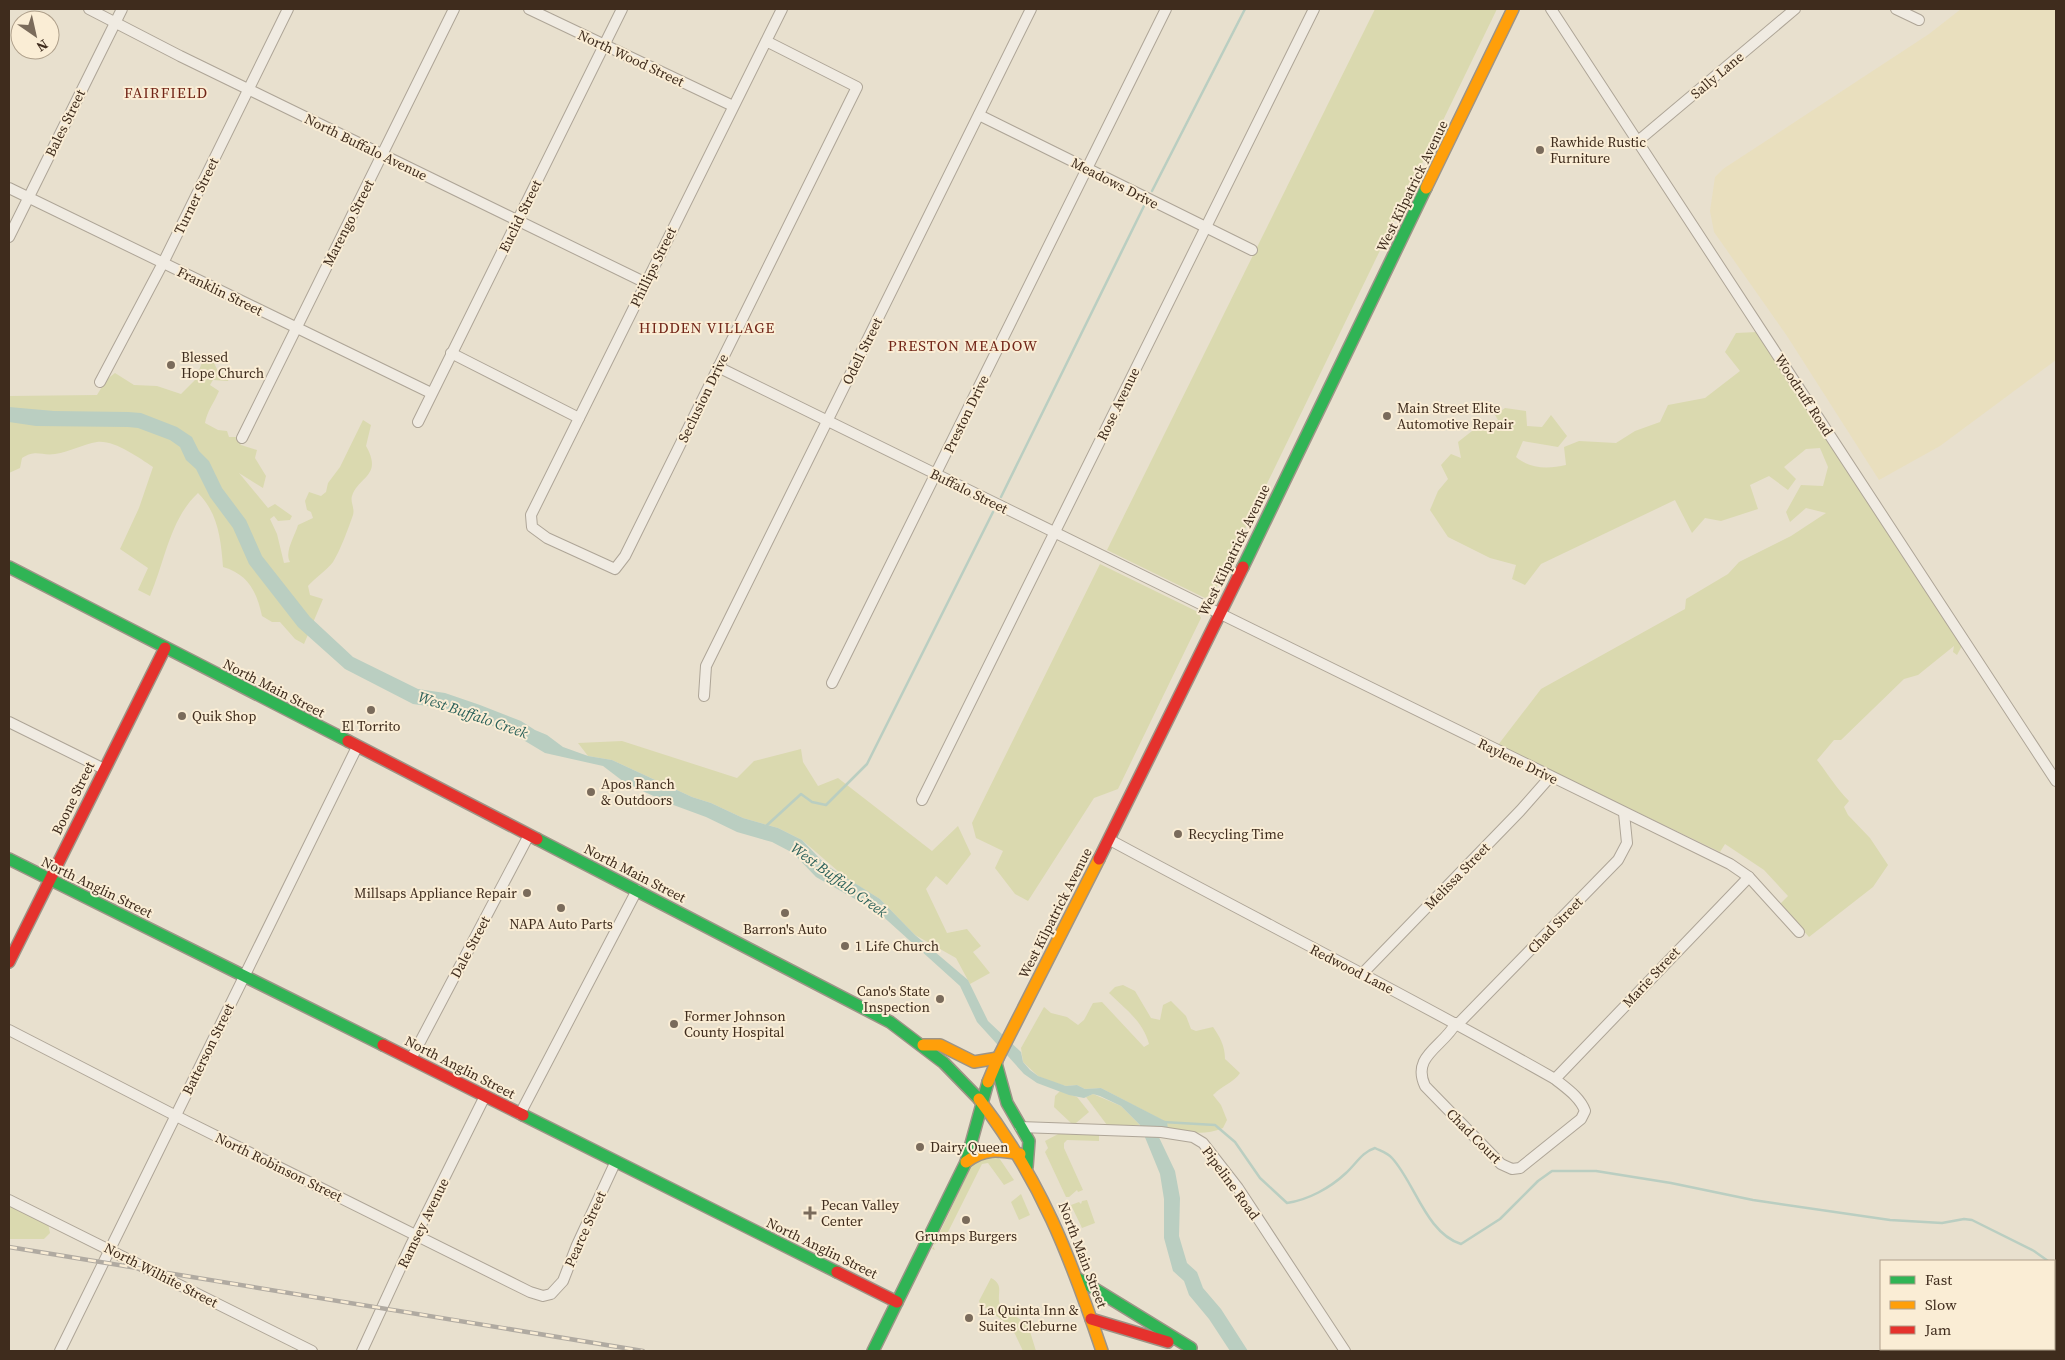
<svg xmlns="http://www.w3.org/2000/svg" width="2065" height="1360" font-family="'Source Serif 4',serif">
<rect width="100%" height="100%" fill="#e8e0ce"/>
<polygon fill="#e9dfbe" points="1961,9 2056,9 2056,360 1940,446 1879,480 1787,336 1714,232 1710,211 1715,177 1723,169 1929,34"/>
<g fill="#dad9af">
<polygon points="1375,9 1497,9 1214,593 1205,598 1107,550"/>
<path d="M1757,332L1963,644L1957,655L1953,652L1954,646L1918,675L1904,679L1841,740H1834L1817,760C1828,774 1836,788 1849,801L1844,807L1848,815L1870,838L1888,865L1873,887L1809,937L1780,904L1788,896L1764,870L1725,844L1720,852L1498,745L1541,689L1685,609L1686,599L1728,574L1739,562L1791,536L1826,513L1806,508L1790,522L1786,512L1801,485L1823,486L1828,467L1820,448L1806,449L1784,467L1796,479L1788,490L1769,476L1750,485L1758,509L1721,521L1705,518L1692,533L1675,500L1541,564L1525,585L1512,579L1516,565L1490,558L1448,537L1430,510L1438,491L1448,479L1441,465L1451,454L1461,458L1458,442L1472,431L1498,420L1495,415L1505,408L1526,411L1527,426L1542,427L1551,415L1567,436L1558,447L1523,441L1516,457C1530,469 1548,469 1566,465L1564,447L1579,441L1616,443L1635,431L1660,422L1668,405L1705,398L1740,371L1725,352L1736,333Z"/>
<path d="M212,359L217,369L229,378L228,381L213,380L210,385L219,391C214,403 207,411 205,423L218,430L227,431L229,437H236L241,445L257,450L255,458L266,476L263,488L239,473L268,508L275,504L292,516L290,520L278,521L274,516L270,519L277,534L284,563L290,562C284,552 295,536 298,525L313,518L311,512L307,510L305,501L309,492L321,496L326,492L328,483L340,467L363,420L371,425L366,446C383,476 359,476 352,496C350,502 355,508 353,515C348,529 341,549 333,562C327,570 315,578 308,586L310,595L323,599L304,644L295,639L280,622H272L262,616C257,592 248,574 223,567C221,539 218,513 198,493C170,519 165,561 150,596L138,590L148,568L120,549L139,508L153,467C139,458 115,440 97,442C83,444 70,452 55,454C41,456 36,449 22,458L20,468L9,473V483V396L97,395L106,380L115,373L134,385L157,386L181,394L195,380L203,360Z"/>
<polygon points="1100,564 1198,612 1201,618 1118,789 1094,798 1028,901 1015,894 995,868 1003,851 976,838 972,823"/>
<polygon points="622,741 737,778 754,761 801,749 803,762 818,786 838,778 932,851 958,826 971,854 947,885 936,876 926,889 947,933 967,929 981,946 973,952 990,973 970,984 956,958 915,935 880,899 846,878 802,840 778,828 743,818 711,803 692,797 612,760 588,756 578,743"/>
<path d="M1123,985L1135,991L1151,1018L1160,1020L1163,1005L1171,1001L1186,1016L1191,1029L1196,1031L1213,1027C1220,1037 1225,1046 1225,1059L1240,1073C1233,1083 1223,1085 1213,1095L1221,1105L1227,1120L1223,1128C1204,1136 1188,1132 1168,1129L1166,1122L1101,1088L1085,1089L1077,1085L1066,1086L1049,1081L1038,1076L1023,1062L1021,1048L1044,1007L1051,1013L1067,1017L1078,1025L1084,1020L1093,1003L1102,1002L1144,1047L1149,1044C1143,1021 1125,1009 1109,993L1115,987Z"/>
<polygon points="1060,1091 1077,1097 1089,1112 1076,1123 1071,1123 1054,1107 1055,1096"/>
<polygon points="1093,1094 1121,1106 1140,1125 1107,1125 1086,1097"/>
<polygon points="1060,1133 1099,1134 1099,1141 1067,1140 1064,1143 1064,1148 1083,1190 1078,1192 1077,1190 1069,1197 1066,1197 1045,1152 1048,1148 1045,1141"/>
<polygon points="997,1155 1014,1180 1004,1185 988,1163 982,1164 942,1244 939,1241 933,1246 935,1250 932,1249 976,1156"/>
<polygon points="1021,1194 1030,1215 1019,1220 1011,1202"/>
<polygon points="1087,1200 1095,1223 1082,1228 1071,1205 1079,1202 1081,1204 1082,1201"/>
<polygon points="9,1206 48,1223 50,1233 44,1239 9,1239"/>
<path d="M991,1278C1005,1285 996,1294 1000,1305L1028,1325L1036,1351H1023L1015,1334L1006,1323L980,1304L979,1301Z"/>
</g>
<polygon fill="#bacec1" points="9,407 54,411 128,412 141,413 177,427 192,437 199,451 209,461 222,488 246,520 262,556 310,617 353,657 418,689 445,693 480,705 521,721 535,730 547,735 563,747 588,756 612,760 692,797 711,803 743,818 778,828 802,840 826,865 880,899 915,935 968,980 988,1021 1021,1052 1023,1062 1030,1070 1038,1076 1066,1086 1077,1085 1085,1089 1101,1088 1167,1122 1168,1129 1156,1131 1175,1171 1180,1198 1179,1236 1187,1263 1197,1272 1203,1288 1221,1309 1248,1351 1230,1351 1209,1319 1189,1295 1184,1281 1173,1271 1164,1238 1164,1199 1160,1174 1140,1125 1121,1106 1100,1096 1093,1094 1084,1098 1069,1095 1037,1083 1024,1074 977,1022 960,986 878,912 816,877 793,853 772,842 737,832 706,817 668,803 624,782 603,766 545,753 515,735 475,719 441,708 413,704 345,669 298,627 249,564 233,528 210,497 196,469 186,460 180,447 170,440 138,428 128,427 36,426 9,422"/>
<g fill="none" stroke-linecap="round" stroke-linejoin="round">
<g stroke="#bacec1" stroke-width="2.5">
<polyline points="1152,191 1245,9"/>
<polyline points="1001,497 1144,206"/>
<polyline points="765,827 801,794 812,802 826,805 867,764 993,512"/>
<path d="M1163,1122L1215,1125L1235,1142L1260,1178L1287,1203C1308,1200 1330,1188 1346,1173C1356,1164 1362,1152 1375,1148C1381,1151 1388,1153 1392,1158C1415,1183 1426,1233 1461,1244L1500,1219L1538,1181L1552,1171H1596L1671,1183L1753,1200L1890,1220L1942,1223L1964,1219L1972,1220L2034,1251L2048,1261"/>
<polyline points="2054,1266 2056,1268"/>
</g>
<g stroke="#aea597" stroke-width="12">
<g id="street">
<polyline points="89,9 180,56 644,282"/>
<polyline points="529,9 733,106"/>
<polyline points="1551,9 2056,781"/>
<polyline points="1896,9 1919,20"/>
<polyline points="766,41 857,87 625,556 615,569 547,538 532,527 531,515 782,9"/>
<polyline points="979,115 1252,250"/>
<polyline points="1638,141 1795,9"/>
<polyline points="9,188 431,393"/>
<polyline points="9,237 122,9"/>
<polyline points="451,353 579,418"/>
<polyline points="718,367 1730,864 1749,877 1799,932"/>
<polyline points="100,382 163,263 288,9"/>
<polyline points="418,422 622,9"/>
<polyline points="242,438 454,9"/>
<polyline points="832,683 1166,9"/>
<polyline points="704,696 706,666 1031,9"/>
<polyline points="9,722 104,769"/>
<polyline points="922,800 1314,9"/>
<path d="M1110,840C1258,920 1409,996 1555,1079C1566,1088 1580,1097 1585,1111L1581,1119L1520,1168L1512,1169L1501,1164L1425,1086C1411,1056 1443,1047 1456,1023"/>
<polyline points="1362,974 1520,811 1550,777"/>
<polyline points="1458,1024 1618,860 1627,843 1624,813"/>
<polyline points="9,1030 184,1120 530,1292 543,1296 551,1294 563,1281 577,1245 615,1163"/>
<polyline points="411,1059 529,835"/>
<polyline points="1555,1079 1749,877"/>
<polyline points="520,1114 637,890"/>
<polyline points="1020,1127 1161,1132 1193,1137 1203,1143 1238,1188 1345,1351"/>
<polyline points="9,1200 312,1351"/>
<polyline points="60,1351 357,747"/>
<polyline points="362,1351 410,1247 485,1096"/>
</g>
</g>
<g stroke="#9d9487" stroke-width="14">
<g id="fast">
<polyline points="9,567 348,741"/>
<polyline points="1243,567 1426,188"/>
<polyline points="537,839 890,1022 944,1063 979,1099"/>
<polyline points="9,859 383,1045"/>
<polyline points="996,1063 1007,1103 1029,1141 1027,1167"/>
<polyline points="523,1115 837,1272"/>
<polyline points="1077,1278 1191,1348"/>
<polyline points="873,1351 966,1162 988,1082"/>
</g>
</g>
<g stroke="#9d9487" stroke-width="14">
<g id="slow">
<polyline points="1426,188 1513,9"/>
<polyline points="923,1045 940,1045 974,1062 998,1058"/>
<polyline points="988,1082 998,1058 1099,859"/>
<path d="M979,1099C1041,1180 1070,1256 1102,1351"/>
<path d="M966,1162C985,1148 998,1150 1020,1154"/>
</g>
</g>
<g stroke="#9d9487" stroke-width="14">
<g id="jam">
<polyline points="348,741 537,839"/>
<polyline points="1099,859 1243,567"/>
<polyline points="9,962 165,648"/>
<polyline points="383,1045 523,1115"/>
<polyline points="837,1272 897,1302"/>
<polyline points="1091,1319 1168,1342"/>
</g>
</g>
<use href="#street" stroke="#f0ebe2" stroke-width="10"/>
<use href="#fast" stroke="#30b455" stroke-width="11"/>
<use href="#slow" stroke="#ff9f0a" stroke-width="11"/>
<use href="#jam" stroke="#e5322d" stroke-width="11"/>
<g stroke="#b0aaa1" stroke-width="4.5">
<polyline id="rail" points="9,1247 643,1351"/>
</g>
<use href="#rail" stroke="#faedd5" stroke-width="2.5" stroke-dasharray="8" stroke-linecap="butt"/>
</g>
<g fill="#7a6b5b" stroke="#faedd5" stroke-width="2">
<circle cx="1540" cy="150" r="5"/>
<circle cx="171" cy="365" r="5"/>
<circle cx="1387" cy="416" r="5"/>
<circle cx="371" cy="710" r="5"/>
<circle cx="182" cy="716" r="5"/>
<circle cx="591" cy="792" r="5"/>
<circle cx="1178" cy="834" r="5"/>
<circle cx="527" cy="893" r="5"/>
<circle cx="561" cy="908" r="5"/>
<circle cx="785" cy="913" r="5"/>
<circle cx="845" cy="946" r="5"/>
<circle cx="940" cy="999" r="5"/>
<circle cx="674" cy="1024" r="5"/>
<circle cx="920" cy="1147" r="5"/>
<path d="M807.5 1205.5h5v5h5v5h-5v5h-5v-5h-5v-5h5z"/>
<circle cx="966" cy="1220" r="5"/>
<circle cx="969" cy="1318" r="5"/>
</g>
<g text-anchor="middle" stroke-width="4" stroke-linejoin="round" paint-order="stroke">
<g font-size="14" fill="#3f2c1d" stroke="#faedd5">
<text transform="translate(631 58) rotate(25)" y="5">North Wood Street</text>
<text transform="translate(1717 75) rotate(-40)" y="5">Sally Lane</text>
<text transform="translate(65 123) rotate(-64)" y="5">Bales Street</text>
<text transform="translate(366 147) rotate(26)" y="5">North Buffalo Avenue</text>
<text transform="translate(1115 183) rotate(27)" y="5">Meadows Drive</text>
<text transform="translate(1412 186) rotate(-64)" y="5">West Kilpatrick Avenue</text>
<text transform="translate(196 196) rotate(-64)" y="5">Turner Street</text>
<text transform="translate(520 216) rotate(-64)" y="5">Euclid Street</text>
<text transform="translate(348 223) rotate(-63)" y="5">Marengo Street</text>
<text transform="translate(653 267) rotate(-64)" y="5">Phillips Street</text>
<text transform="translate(220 291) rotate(26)" y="5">Franklin Street</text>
<text transform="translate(862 351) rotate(-64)" y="5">Odell Street</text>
<text transform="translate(1804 395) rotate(57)" y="5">Woodruff Road</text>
<text transform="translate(703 398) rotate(-64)" y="5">Seclusion Drive</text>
<text transform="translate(1118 404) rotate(-64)" y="5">Rose Avenue</text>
<text transform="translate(966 414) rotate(-64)" y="5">Preston Drive</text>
<text transform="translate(969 491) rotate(26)" y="5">Buffalo Street</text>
<text transform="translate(1234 550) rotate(-64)" y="5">West Kilpatrick Avenue</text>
<text transform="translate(274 688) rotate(27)" y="5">North Main Street</text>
<text transform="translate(1518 761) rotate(26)" y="5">Raylene Drive</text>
<text transform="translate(73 798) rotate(-64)" y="5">Boone Street</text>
<text transform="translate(635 873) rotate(27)" y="5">North Main Street</text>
<text transform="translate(1457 876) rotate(-46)" y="5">Melissa Street</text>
<text transform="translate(97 887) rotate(26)" y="5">North Anglin Street</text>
<text transform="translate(1055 913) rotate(-63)" y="5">West Kilpatrick Avenue</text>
<text transform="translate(1555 925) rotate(-46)" y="5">Chad Street</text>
<text transform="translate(470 947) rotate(-62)" y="5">Dale Street</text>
<text transform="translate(1352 969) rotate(27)" y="5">Redwood Lane</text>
<text transform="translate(1651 977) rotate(-47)" y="5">Marie Street</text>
<text transform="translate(208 1049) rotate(-64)" y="5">Batterson Street</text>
<text transform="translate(460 1067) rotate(27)" y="5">North Anglin Street</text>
<text transform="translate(1474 1136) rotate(45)" y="5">Chad Court</text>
<text transform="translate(279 1167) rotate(26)" y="5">North Robinson Street</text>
<text transform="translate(1231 1183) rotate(54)" y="5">Pipeline Road</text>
<text transform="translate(423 1223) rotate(-64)" y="5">Ramsey Avenue</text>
<text transform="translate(585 1229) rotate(-66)" y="5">Pearce Street</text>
<text transform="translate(822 1248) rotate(26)" y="5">North Anglin Street</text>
<text transform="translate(1083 1255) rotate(69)" y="5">North Main Street</text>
<text transform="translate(161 1275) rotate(27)" y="5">North Wilhite Street</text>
</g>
<g font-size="14" fill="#3f2c1d" stroke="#faedd5" text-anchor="start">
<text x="1550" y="147">Rawhide Rustic<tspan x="1550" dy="16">Furniture</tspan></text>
<text x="181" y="362">Blessed<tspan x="181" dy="16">Hope Church</tspan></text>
<text x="1397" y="413">Main Street Elite<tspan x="1397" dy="16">Automotive Repair</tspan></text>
<text x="192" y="721">Quik Shop</text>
<text x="371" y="731" text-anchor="middle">El Torrito</text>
<text x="601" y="789">Apos Ranch<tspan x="601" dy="16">&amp; Outdoors</tspan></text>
<text x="1188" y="839">Recycling Time</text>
<text x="517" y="898" text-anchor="end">Millsaps Appliance Repair</text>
<text x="561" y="929" text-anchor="middle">NAPA Auto Parts</text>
<text x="785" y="934" text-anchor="middle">Barron's Auto</text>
<text x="855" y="951">1 Life Church</text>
<text x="930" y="996" text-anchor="end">Cano's State<tspan x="930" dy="16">Inspection</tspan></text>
<text x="684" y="1021">Former Johnson<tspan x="684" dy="16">County Hospital</tspan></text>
<text x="930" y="1152">Dairy Queen</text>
<text x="821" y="1210">Pecan Valley<tspan x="821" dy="16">Center</tspan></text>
<text x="966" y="1241" text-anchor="middle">Grumps Burgers</text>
<text x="979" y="1315">La Quinta Inn &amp;<tspan x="979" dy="16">Suites Cleburne</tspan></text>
</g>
<g font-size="15" letter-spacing="1" fill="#712517" stroke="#faedd5">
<text x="166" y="98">FAIRFIELD</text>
<text x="707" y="333">HIDDEN VILLAGE</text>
<text x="963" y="351">PRESTON MEADOW</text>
</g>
<g font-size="15" font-style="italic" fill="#2b615a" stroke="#faedd5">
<text transform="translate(473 715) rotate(19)" y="5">West Buffalo Creek</text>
<text transform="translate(839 880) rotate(36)" y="5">West Buffalo Creek</text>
</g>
</g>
<rect width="2065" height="1360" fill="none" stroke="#3f2c1d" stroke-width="20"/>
<rect x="1880" y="1260" width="175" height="90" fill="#faedd5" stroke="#afa08b"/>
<rect x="1890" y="1276" width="25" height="8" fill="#30b455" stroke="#afa08b"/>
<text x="1925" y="1285" font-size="15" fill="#3f2c1d">Fast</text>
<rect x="1890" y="1301" width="25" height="8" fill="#ff9f0a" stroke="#afa08b"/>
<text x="1925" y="1310" font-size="15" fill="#3f2c1d">Slow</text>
<rect x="1890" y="1326" width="25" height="8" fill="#e5322d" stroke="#afa08b"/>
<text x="1925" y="1335" font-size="15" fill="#3f2c1d">Jam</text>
<g transform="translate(35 35) rotate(146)"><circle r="24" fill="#faedd5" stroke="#afa08b"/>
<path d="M0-4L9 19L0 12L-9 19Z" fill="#7a6b5b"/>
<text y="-8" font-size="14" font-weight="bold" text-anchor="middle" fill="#3f2c1d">N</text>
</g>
</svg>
